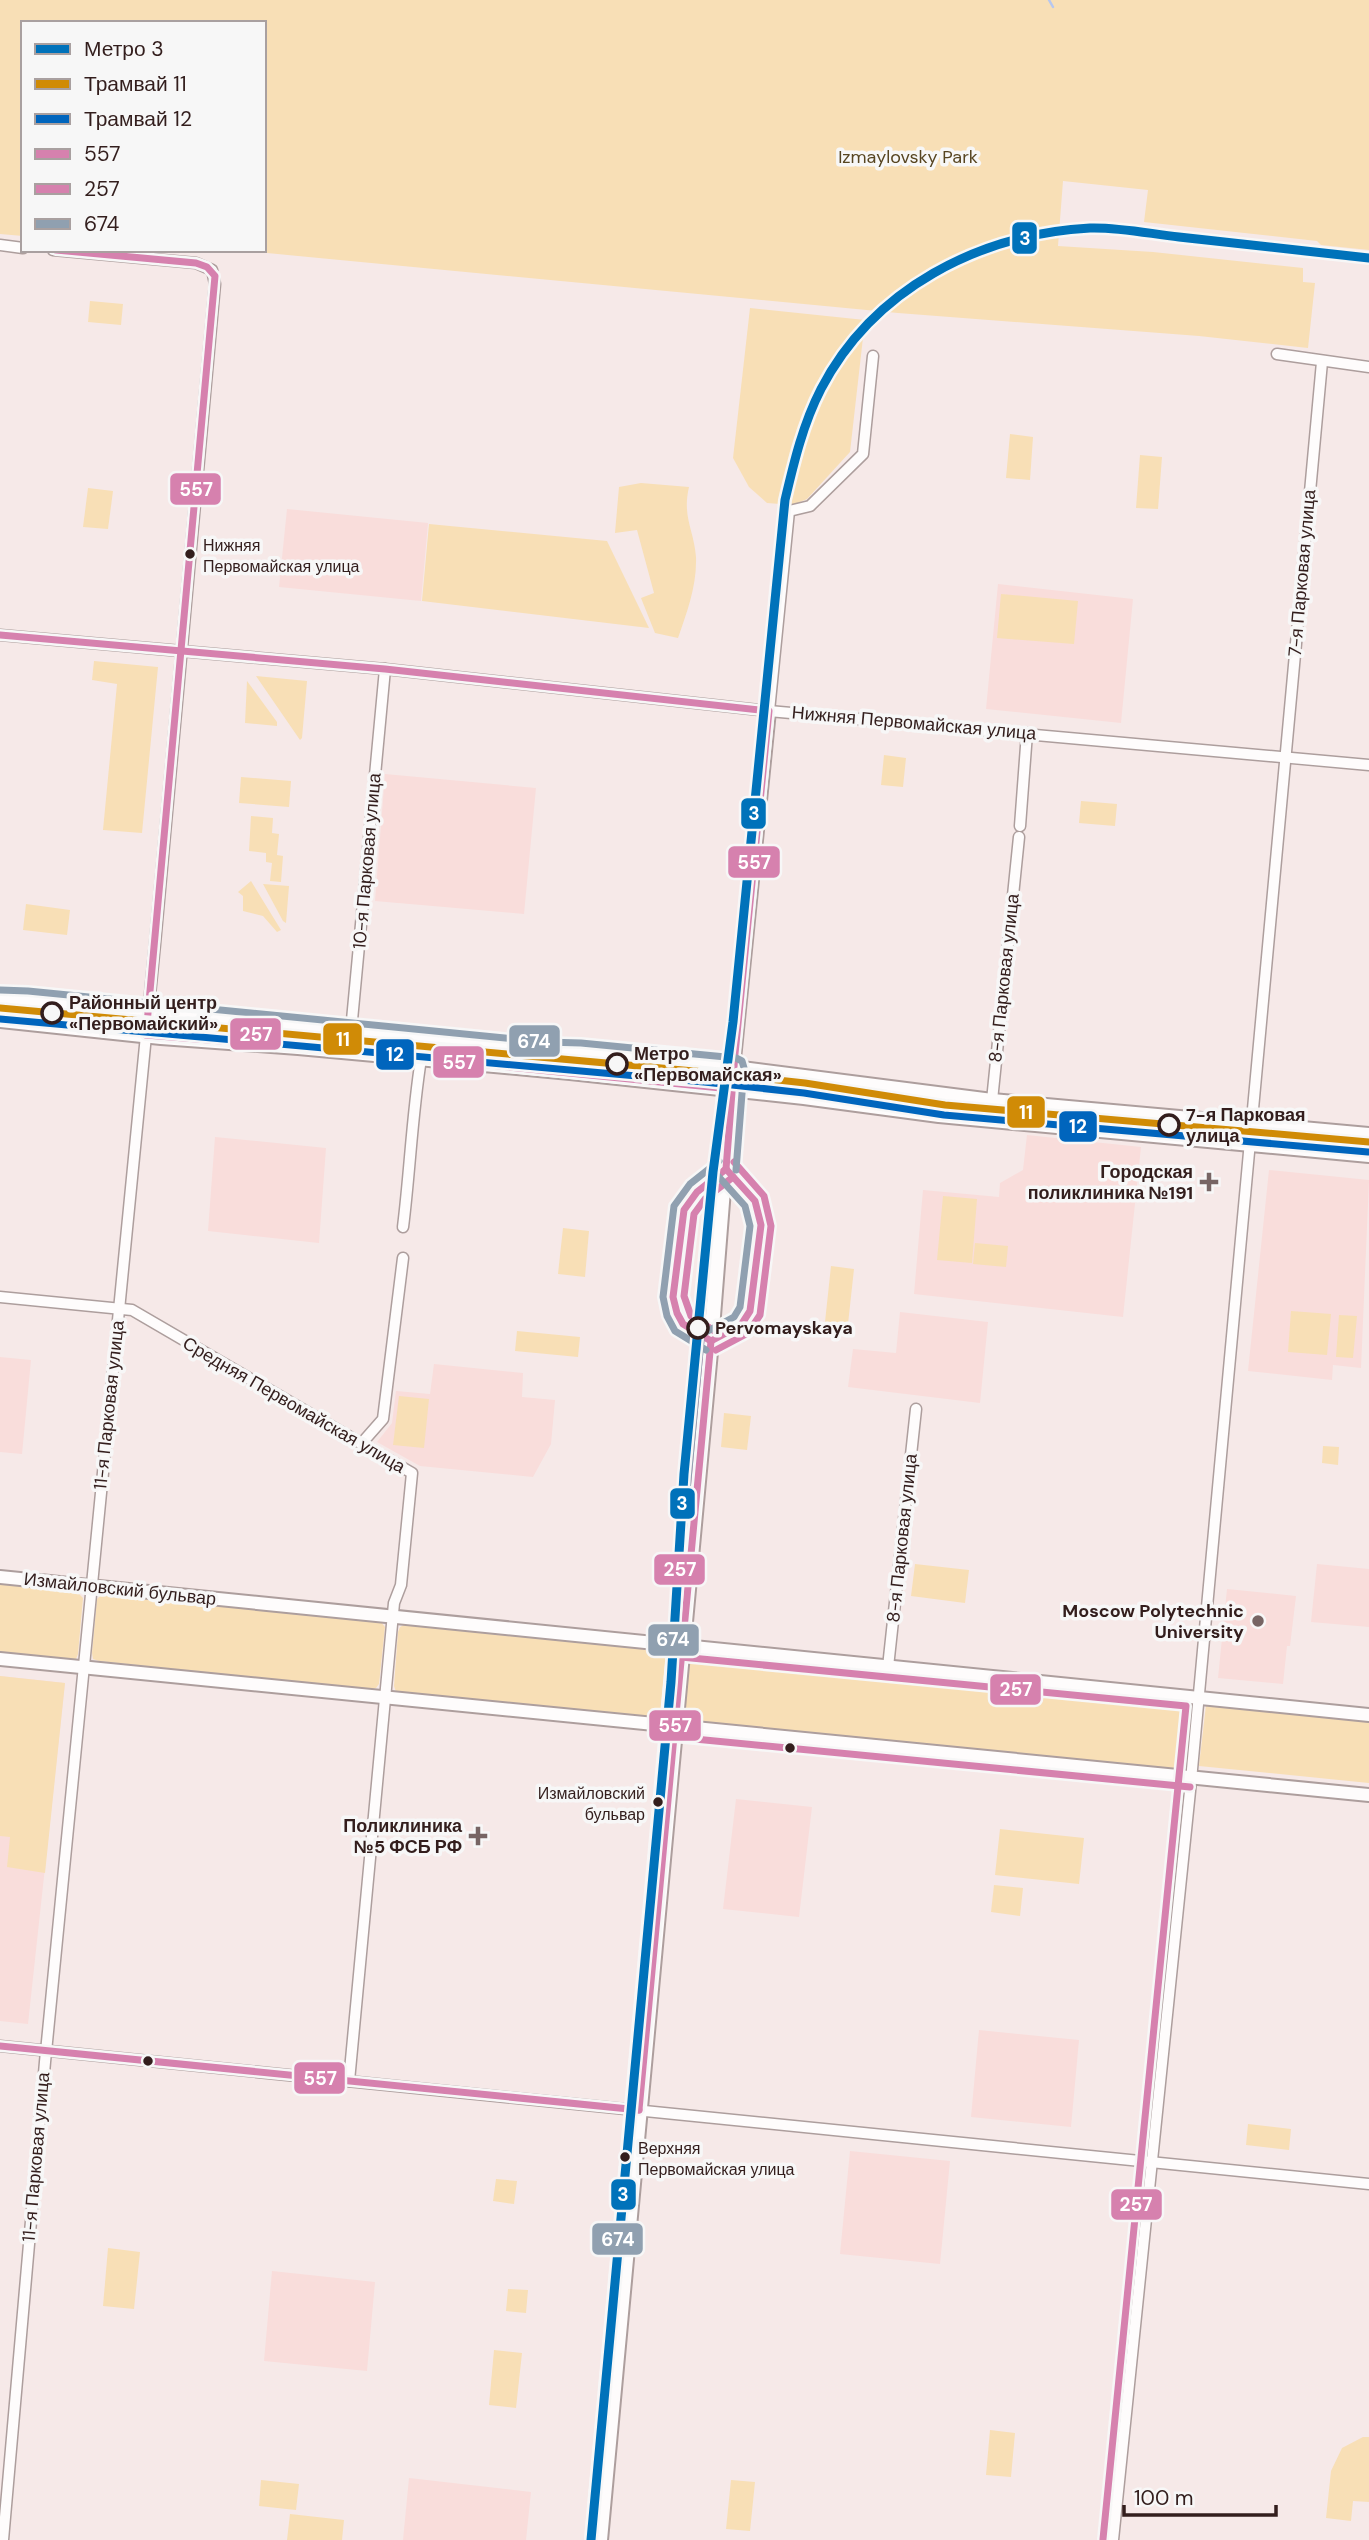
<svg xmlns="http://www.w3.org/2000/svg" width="1369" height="2540" font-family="'DM Sans',sans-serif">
<rect width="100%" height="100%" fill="#f6e9e8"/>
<g fill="#f9dddb">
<polygon points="287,509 428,523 421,601 279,587"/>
<polygon points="998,584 1133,599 1121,723 986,709"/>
<polygon points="385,774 536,788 524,914 375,901"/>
<polygon points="1027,1135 1141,1147 1123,1317 914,1294 923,1190 999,1197 1000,1183 1023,1170"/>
<polygon points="215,1137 326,1148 319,1243 208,1231"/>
<polygon points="1269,1170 1369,1180 1361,1368 1333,1365 1332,1380 1248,1371"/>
<polygon points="900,1312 988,1322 980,1403 848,1387 853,1349 896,1353"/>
<polygon points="0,1357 31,1360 22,1454 0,1452"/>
<polygon points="434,1364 523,1373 522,1397 555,1400 551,1444 533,1477 420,1466 377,1442 392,1423 396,1391 430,1394"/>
<polygon points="1317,1564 1369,1569 1369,1627 1311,1622"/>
<polygon points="1227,1589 1296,1596 1290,1646 1287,1646 1283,1684 1218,1678"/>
<polygon points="0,1676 65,1683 28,2024 0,2021"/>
<polygon points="736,1799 812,1807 799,1917 723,1909"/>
<polygon points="979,2030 1079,2040 1071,2127 971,2117"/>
<polygon points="850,2151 950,2161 940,2264 840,2254"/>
<polygon points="272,2271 375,2282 367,2371 264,2361"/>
<polygon points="409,2478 531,2492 526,2540 403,2540"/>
</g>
<g fill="#f8dfb6">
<polygon points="0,0 1369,0 1369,250 1321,245 1317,241 1144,222 1148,190 1063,181 1058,246 1153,252 1303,268 1303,282 1315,283 1308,348 1199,336 898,313 235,250 264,250 264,23 23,23 23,236 0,234"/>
<polygon points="90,301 123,304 121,325 88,322"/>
<polygon points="750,308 865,320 850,452 807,499 793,505 767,503 749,487 733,458"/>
<polygon points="1010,434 1033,437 1030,480 1006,478"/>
<polygon points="1140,455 1162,457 1158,509 1136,508"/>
<path d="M641,483L689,487C682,517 694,530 696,557C697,586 687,612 678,638L655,633L641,598L654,593L637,530L615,533L619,487Z"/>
<polygon points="88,488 113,491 108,529 83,527"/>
<polygon points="429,524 607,541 649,628 422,601"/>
<polygon points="1001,594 1078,601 1074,644 997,638"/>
<polygon points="94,661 158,667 142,833 103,830 117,684 92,680"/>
<polygon points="256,676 307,681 302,738 300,740"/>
<polygon points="247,681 277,722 277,726 245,723"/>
<polygon points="884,755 906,758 903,787 881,785"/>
<polygon points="241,777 291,781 289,807 239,803"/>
<polygon points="1081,801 1117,804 1115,826 1079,823"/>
<polygon points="251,816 273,818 272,833 279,834 277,855 283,856 281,882 270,881 272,863 266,862 266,853 249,851"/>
<polygon points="251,881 281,930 277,932 263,916 243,911 243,896 238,892"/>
<polygon points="263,884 289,886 286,923 283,921"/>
<polygon points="26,904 70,910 67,935 23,930"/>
<polygon points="943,1196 977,1199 972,1263 937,1260"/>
<polygon points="563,1228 589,1231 585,1277 558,1274"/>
<polygon points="975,1243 1008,1246 1006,1267 973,1264"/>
<polygon points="831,1266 854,1269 848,1324 825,1322"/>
<polygon points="1291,1311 1331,1314 1327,1355 1288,1352"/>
<polygon points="1339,1315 1357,1316 1353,1358 1336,1357"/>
<polygon points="517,1331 580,1337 578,1357 515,1351"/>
<polygon points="399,1396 429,1399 424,1448 393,1445"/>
<polygon points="724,1413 751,1416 747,1450 721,1447"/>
<polygon points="1323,1446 1339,1447 1338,1465 1322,1463"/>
<polygon points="915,1564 969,1570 965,1603 911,1596"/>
<polygon points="0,1583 75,1590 83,1598 78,1654 76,1659 69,1660 0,1653"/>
<polygon points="107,1593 381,1622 385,1627 379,1684 376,1688 369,1690 99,1661 93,1659 92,1653 97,1599 101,1595"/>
<polygon points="406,1624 659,1651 664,1655 666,1661 661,1714 653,1718 402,1694 396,1692 394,1686 398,1632 400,1627"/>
<polygon points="693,1655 1185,1703 1189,1709 1184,1767 1181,1771 684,1721 682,1716 688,1662"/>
<polygon points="0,1676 65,1683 45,1873 7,1867 10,1837 0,1836"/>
<polygon points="1206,1705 1369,1720 1369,1783 1199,1766"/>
<polygon points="1000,1829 1084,1838 1079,1884 995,1875"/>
<polygon points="994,1885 1023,1888 1020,1916 991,1912"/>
<polygon points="1248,2124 1291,2129 1289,2150 1246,2145"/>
<polygon points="496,2179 517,2181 514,2204 493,2201"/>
<polygon points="108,2248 140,2252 134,2309 103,2306"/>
<polygon points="508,2289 528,2290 526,2313 506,2311"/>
<polygon points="494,2350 522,2353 516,2408 489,2405"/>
<polygon points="990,2430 1015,2433 1011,2477 986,2475"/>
<polygon points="1363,2437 1369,2437 1369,2502 1353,2501 1351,2521 1326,2518 1331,2471 1342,2448"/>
<polygon points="261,2480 299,2484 296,2510 259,2506"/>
<polygon points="731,2480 755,2482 750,2531 726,2529"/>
<polygon points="290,2514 344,2520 342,2540 287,2540"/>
</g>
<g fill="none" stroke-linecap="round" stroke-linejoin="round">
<polyline stroke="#b7c7f0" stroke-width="2.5" points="1049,0 1053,7"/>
<g stroke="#ad9e9d" stroke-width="13">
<g id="minor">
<polyline points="0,245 23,248"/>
<polyline points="1277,354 1369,367"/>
<polyline points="0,635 385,669 769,711 1369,765"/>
<polyline points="769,711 789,511 810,506 863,454 873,356"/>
<polyline points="1020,826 1027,733"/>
<polyline points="349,1052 385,669"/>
<polyline points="990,1120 1019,837"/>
<path d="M403,1227C410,1171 412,1115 421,1059"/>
<polyline points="0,1297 132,1310 412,1473 401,1585 394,1603 349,2081"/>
<polyline points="361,1444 383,1419 403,1258"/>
<polyline points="888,1667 916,1409"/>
<polyline points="0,2046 1369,2184"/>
<polyline points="3,2540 45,2062 155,944 215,284 212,270 196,263 53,250"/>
<polyline points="1113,2540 1190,1791 1322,362"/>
</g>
</g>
<g stroke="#ad9e9d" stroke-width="16">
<g id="tertiary">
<polyline points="731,1089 769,711"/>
<path d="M0,1577C456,1622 912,1670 1369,1715"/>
<polyline points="0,1659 1369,1795"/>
</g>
</g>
<g stroke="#ad9e9d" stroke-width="18">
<g id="secondary">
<polyline points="0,1001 27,1001 545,1052 580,1053 734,1068 992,1101 1369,1135"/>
<polyline points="0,1020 161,1037 298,1047 570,1072 804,1097 939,1115 1369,1155"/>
<polyline points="600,2540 711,1341 731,1089"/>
</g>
</g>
<use href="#minor" stroke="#fefcfc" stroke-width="10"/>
<use href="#tertiary" stroke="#fefcfc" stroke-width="12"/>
<use href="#secondary" stroke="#fefcfc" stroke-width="14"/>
<g stroke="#f7f7f7" stroke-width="12">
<g id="bus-1">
<polyline points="56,250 196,263 207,267 215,276 146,1035 358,1052 731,1089"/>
<polyline points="0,635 385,669 769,711 735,1054 726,1169"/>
<polyline points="711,1341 683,1324 677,1313 673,1297 684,1210 697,1192 726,1169"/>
<polyline points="711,1341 741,1325 750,1311 761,1225 755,1201 726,1169"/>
<polyline points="0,2046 639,2110"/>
<polyline points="639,2110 711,1341"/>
</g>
</g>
<g stroke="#f7f7f7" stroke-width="12">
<g id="bus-2">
<polyline points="0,1012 26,1012 544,1062 579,1063 723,1077 716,1168"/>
<polyline points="716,1332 691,1316 684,1296 694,1214 705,1199 733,1177"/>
<polyline points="701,1340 665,1726 668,1734 674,1737 1190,1787"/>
<polyline points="716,1350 748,1333 760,1315 771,1226 764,1196 734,1162"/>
<polyline points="681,1657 1186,1706 1103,2539"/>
</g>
</g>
<g stroke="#f7f7f7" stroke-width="12">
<g id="bus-3">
<polyline points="0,990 28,991 546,1042 581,1043 736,1058 742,1061 744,1068 736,1170"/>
<polyline points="706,1332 734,1317 740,1307 750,1226 745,1206 718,1176"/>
<polyline points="706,1350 675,1331 667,1316 663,1297 674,1206 690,1184 719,1161"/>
<polyline points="590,2539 701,1340"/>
</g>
</g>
<use href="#bus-1" stroke="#d681ae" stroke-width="7"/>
<use href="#bus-2" stroke="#d681ae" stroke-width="7"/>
<use href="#bus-3" stroke="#90a0b0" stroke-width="7"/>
<g stroke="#f7f7f7" stroke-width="12">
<polyline id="tram-1" points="0,1008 705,1072 805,1083 945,1105 1369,1142"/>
</g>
<g stroke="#f7f7f7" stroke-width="12">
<polyline id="tram-2" points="0,1019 704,1082 804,1093 944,1115 1368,1152"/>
</g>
<use href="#tram-1" stroke="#d08b06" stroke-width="7"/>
<use href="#tram-2" stroke="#0065bd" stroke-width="7"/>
<g stroke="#f7f7f7" stroke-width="14">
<path id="metro-1" d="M591,2540L671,1682L684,1474L713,1172L733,1022L785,500C794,462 803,424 821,389C873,289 979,234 1090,228C1119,227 1151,234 1179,237C1243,244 1306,251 1369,258"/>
</g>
<use href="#metro-1" stroke="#0072ba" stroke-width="9"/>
</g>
<g fill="#331e1d" stroke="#f7f7f7" stroke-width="2.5">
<circle cx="190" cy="554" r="6"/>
<circle cx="790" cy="1748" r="6"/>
<circle cx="658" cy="1802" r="6"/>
<circle cx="148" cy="2061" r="6"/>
<circle cx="625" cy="2157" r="6"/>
</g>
<g fill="#f7f7f7" stroke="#331e1d" stroke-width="3.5">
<circle cx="52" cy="1013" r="10"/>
<circle cx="617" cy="1064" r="10"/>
<circle cx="1169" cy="1125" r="10"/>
<circle cx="698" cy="1328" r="10"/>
</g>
<g fill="#776564" stroke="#f7f7f7" stroke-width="2.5">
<path d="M1205.5 1171.5h7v7h7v7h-7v7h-7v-7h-7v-7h7z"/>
<circle cx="1258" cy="1621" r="7"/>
<path d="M474.5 1825.5h7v7h7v7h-7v7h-7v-7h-7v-7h7z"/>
</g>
<g text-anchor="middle" stroke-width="7" stroke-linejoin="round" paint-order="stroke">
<g font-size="16" fill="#331e1d" stroke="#f7f7f7" text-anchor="start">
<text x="203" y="551">Нижняя<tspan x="203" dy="21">Первомайская улица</tspan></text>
<text x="645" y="1799" text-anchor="end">Измайловский<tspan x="645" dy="21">бульвар</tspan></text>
<text x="638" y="2154">Верхняя<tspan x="638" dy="21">Первомайская улица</tspan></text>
</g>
<g font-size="18" fill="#574521" stroke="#f7f7f7">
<text x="908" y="163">Izmaylovsky Park</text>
</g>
<g font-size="18" fill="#331e1d" stroke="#f7f7f7">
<text transform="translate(1302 573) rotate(-85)" y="6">7-я Парковая улица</text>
<text transform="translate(914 723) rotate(5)" y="6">Нижняя Первомайская улица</text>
<text transform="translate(367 861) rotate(-85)" y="6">10-я Парковая улица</text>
<text transform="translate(1004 978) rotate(-84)" y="6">8-я Парковая улица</text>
<text transform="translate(109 1405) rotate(-84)" y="6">11-я Парковая улица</text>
<text transform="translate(294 1405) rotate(30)" y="6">Средняя Первомайская улица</text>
<text transform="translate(902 1538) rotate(-84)" y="6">8-я Парковая улица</text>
<text transform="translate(120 1589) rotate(6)" y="6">Измайловский бульвар</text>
<text transform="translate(36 2157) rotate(-85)" y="6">11-я Парковая улица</text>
</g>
<g font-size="18" font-weight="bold" fill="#331e1d" stroke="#f7f7f7" text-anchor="start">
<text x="69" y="1009">Районный центр<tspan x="69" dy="21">«Первомайский»</tspan></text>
<text x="634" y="1060">Метро<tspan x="634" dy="21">«Первомайская»</tspan></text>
<text x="1186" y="1121">7-я Парковая<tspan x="1186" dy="21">улица</tspan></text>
<text x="715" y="1334">Pervomayskaya</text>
</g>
<g font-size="18" font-weight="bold" fill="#331e1d" stroke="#f7f7f7" text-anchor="end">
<text x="1193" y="1178">Городская<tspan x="1193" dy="21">поликлиника №191</tspan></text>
<text x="1244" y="1617">Moscow Polytechnic<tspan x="1244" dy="21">University</tspan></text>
<text x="462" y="1832">Поликлиника<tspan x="462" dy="21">№5 ФСБ РФ</tspan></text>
</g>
</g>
<g stroke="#f7f7f7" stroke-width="2.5">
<rect x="1011" y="221" width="27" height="34" rx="7" fill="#0072ba"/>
<rect x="169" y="472" width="53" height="34" rx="7" fill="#d681ae"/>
<rect x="740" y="797" width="27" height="33" rx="7" fill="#0072ba"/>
<rect x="727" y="845" width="54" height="34" rx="7" fill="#d681ae"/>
<rect x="229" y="1017" width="53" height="34" rx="7" fill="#d681ae"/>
<rect x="322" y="1022" width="41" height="34" rx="7" fill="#d08b06"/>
<rect x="508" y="1024" width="53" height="34" rx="7" fill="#90a0b0"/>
<rect x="375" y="1038" width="40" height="33" rx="7" fill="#0065bd"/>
<rect x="432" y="1045" width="53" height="34" rx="7" fill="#d681ae"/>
<rect x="1006" y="1095" width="40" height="34" rx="7" fill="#d08b06"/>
<rect x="1058" y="1110" width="40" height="33" rx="7" fill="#0065bd"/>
<rect x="669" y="1487" width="27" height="33" rx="7" fill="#0072ba"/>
<rect x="653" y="1553" width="53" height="33" rx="7" fill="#d681ae"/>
<rect x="647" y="1623" width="53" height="34" rx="7" fill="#90a0b0"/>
<rect x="989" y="1673" width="53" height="33" rx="7" fill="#d681ae"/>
<rect x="648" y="1709" width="54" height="33" rx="7" fill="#d681ae"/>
<rect x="293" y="2061" width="53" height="34" rx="7" fill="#d681ae"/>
<rect x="610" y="2178" width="27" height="33" rx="7" fill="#0072ba"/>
<rect x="1110" y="2188" width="53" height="33" rx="7" fill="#d681ae"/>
<rect x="591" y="2222" width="53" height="34" rx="7" fill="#90a0b0"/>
</g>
<g font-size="19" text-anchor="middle" font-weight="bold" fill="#fff">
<text x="1025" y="245">3</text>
<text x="196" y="496">557</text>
<text x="754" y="820">3</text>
<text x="754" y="869">557</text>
<text x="256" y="1041">257</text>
<text x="343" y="1046">11</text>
<text x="534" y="1048">674</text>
<text x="395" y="1061">12</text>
<text x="459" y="1069">557</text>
<text x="1026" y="1119">11</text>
<text x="1078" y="1133">12</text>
<text x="682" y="1510">3</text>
<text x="680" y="1576">257</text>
<text x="673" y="1646">674</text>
<text x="1016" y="1696">257</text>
<text x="675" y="1732">557</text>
<text x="320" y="2085">557</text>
<text x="623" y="2201">3</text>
<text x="1136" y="2211">257</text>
<text x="618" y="2246">674</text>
</g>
<rect x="21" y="21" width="245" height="231" fill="#f7f7f7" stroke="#a9a0a0" stroke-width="2"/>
<rect x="35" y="44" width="35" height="10" fill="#0072ba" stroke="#a9a0a0" stroke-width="2"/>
<text x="84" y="56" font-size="21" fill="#331e1d">Метро 3</text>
<rect x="35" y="79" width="35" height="10" fill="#d08b06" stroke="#a9a0a0" stroke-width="2"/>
<text x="84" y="91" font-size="21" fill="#331e1d">Трамвай 11</text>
<rect x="35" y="114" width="35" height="10" fill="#0065bd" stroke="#a9a0a0" stroke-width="2"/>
<text x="84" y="126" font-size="21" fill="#331e1d">Трамвай 12</text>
<rect x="35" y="149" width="35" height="10" fill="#d681ae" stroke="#a9a0a0" stroke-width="2"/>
<text x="84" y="161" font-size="21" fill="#331e1d">557</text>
<rect x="35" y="184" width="35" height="10" fill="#d681ae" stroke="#a9a0a0" stroke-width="2"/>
<text x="84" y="196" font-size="21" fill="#331e1d">257</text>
<rect x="35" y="219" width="35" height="10" fill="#90a0b0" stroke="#a9a0a0" stroke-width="2"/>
<text x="84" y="231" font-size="21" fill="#331e1d">674</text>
<path d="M1124 2505v10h152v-10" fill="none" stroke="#331e1d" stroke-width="3.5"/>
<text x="1134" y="2505" font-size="21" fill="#331e1d" stroke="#f7f7f7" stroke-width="5" paint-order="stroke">100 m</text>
</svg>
